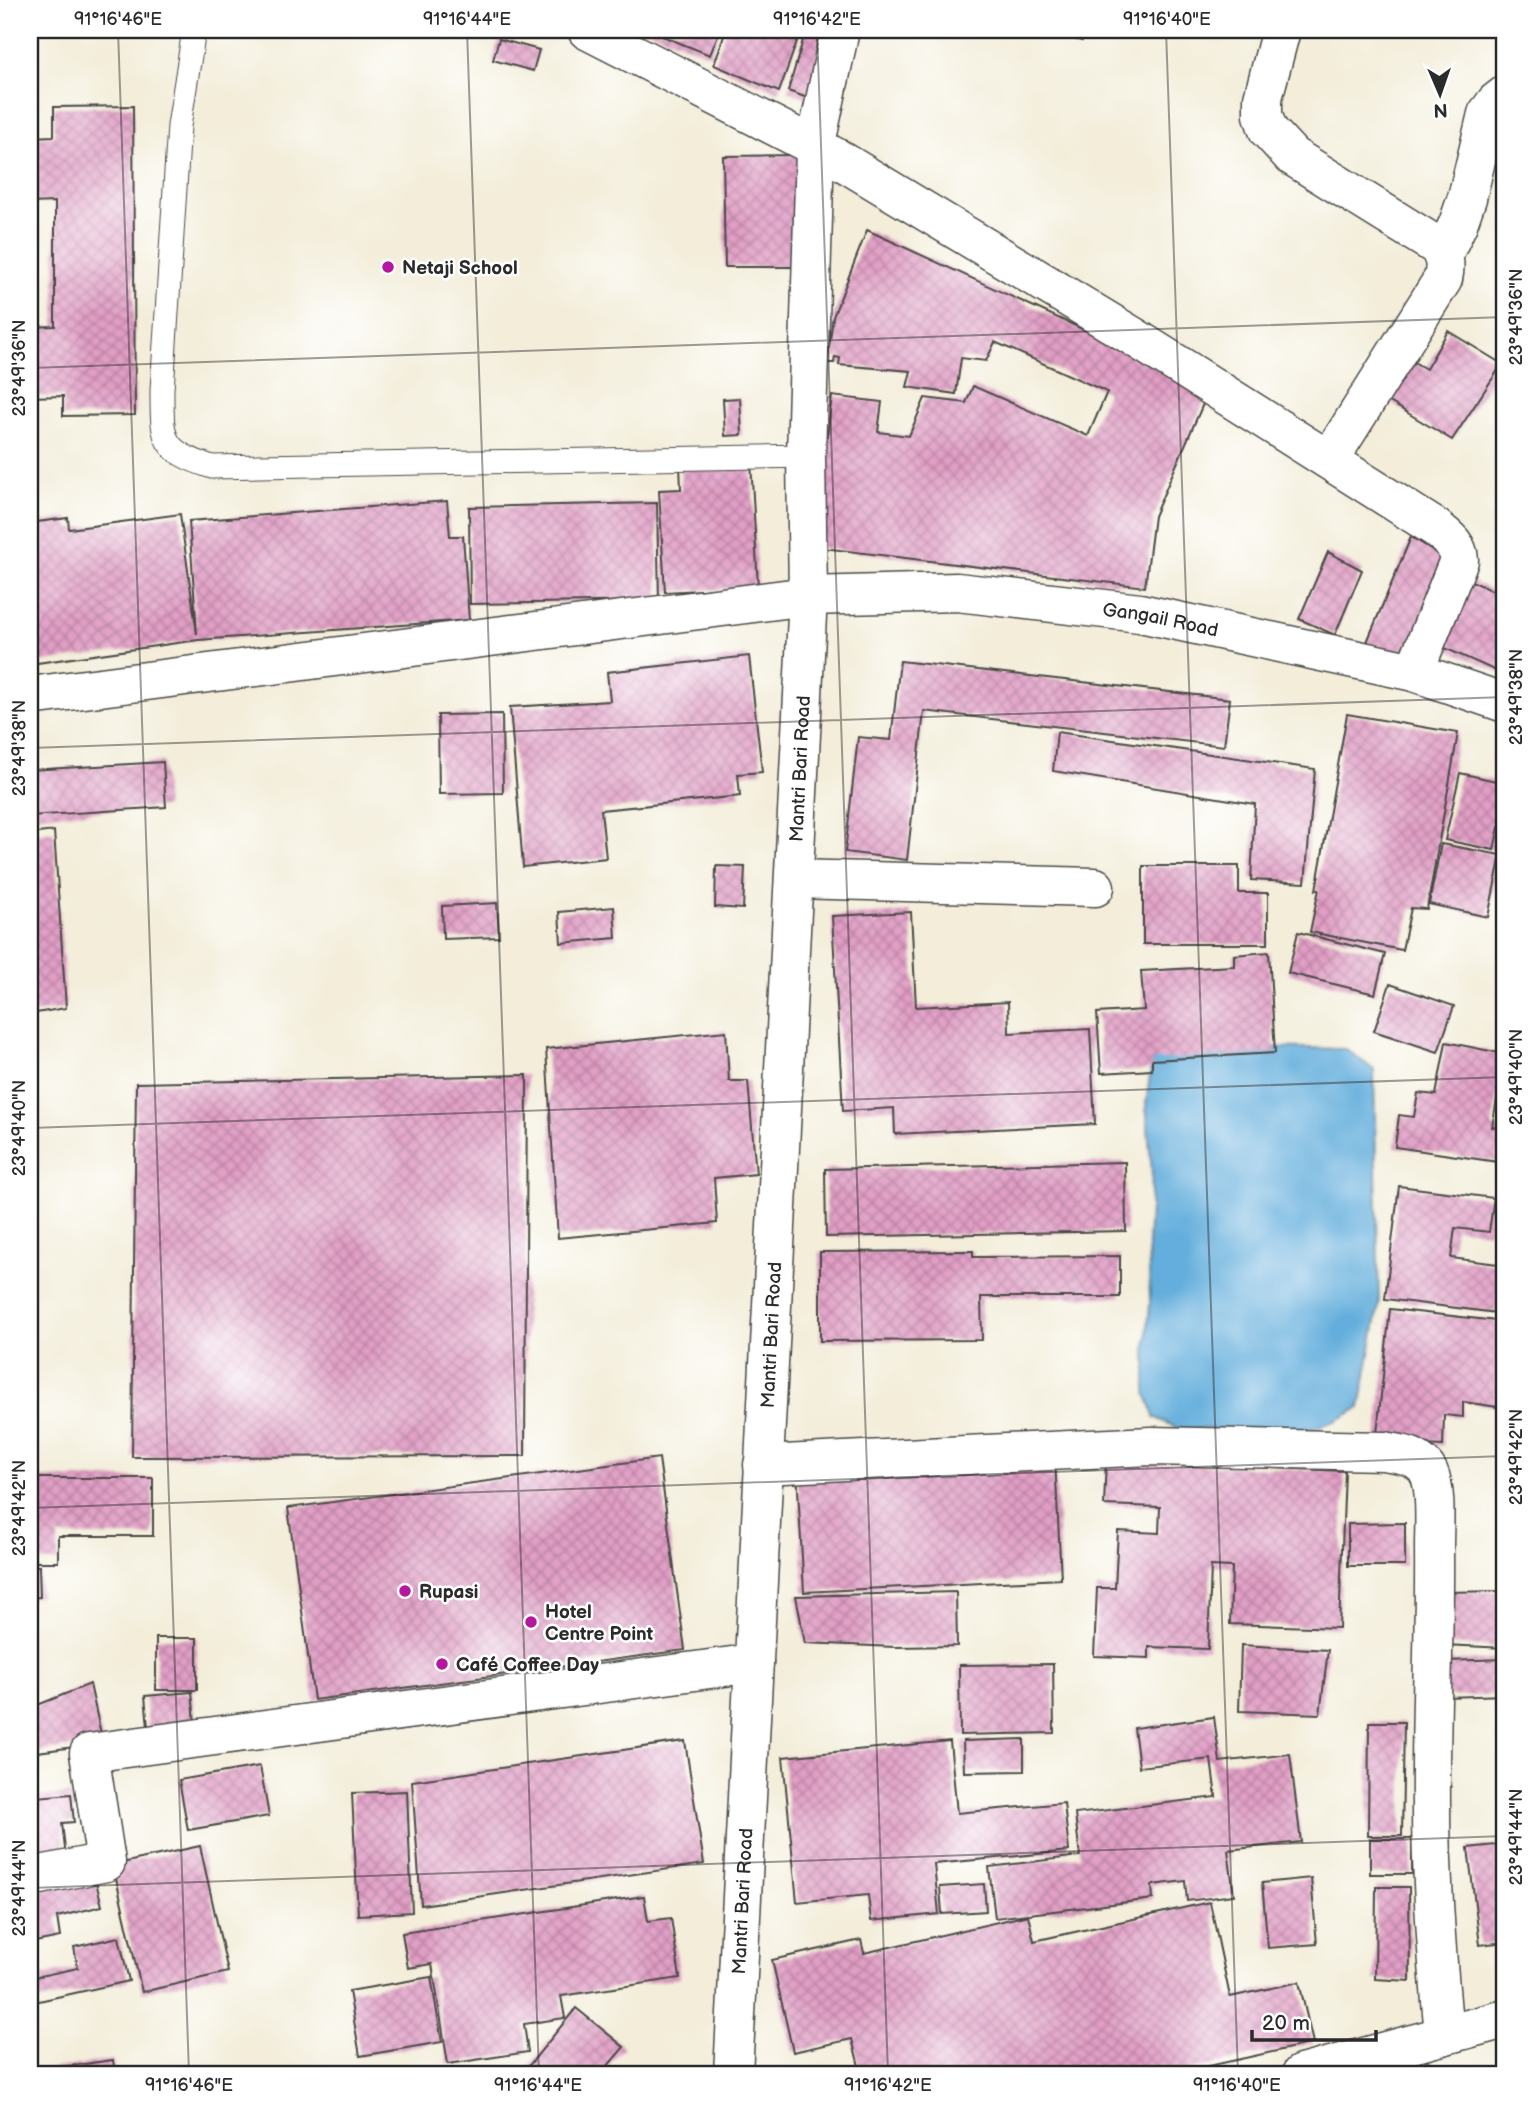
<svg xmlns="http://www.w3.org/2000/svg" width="1535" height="2104" font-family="'Balsamiq Sans',sans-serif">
<defs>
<pattern id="building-cross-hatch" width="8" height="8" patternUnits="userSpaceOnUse" patternTransform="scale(1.75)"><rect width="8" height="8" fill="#e29fc6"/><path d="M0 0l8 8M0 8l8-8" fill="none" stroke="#b782a1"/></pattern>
</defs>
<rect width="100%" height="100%" fill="#fff"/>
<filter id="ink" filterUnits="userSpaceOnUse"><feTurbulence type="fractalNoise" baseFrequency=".0143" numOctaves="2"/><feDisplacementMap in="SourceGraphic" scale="14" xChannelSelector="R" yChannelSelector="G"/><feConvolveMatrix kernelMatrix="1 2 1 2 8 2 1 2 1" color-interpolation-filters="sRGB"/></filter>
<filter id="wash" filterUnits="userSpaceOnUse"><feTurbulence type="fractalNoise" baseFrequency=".00686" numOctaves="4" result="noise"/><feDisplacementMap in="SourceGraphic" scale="28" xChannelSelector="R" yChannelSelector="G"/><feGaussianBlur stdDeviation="1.57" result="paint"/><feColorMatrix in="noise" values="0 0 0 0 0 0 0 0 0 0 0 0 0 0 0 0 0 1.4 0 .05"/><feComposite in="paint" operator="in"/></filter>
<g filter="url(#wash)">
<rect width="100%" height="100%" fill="#f3edd9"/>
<polygon fill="#64aedc" stroke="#486c84" stroke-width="2" points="1261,1047 1346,1049 1374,1070 1379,1305 1360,1408 1337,1420 1302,1432 1177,1428 1154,1417 1146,1392 1146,1346 1150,1303 1148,1242 1152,1175 1146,1104 1153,1052"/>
<g id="blocks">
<g fill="url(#building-cross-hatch)">
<polygon points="647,30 720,30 710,55"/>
<polygon points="726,30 801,30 779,92 714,65"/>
<polygon points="806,30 834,30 819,102 788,91"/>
<polygon points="1035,30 1085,30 1082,41"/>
<polygon points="499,39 539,50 533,71 493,60"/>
<polygon points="133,106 135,415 63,416 63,396 30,397 30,327 55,326 55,202 30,203 30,137 54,136 54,107"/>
<polygon points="805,155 806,267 725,267 723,156"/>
<polygon points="867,230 1210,388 1154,516 1145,587 814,547 832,396 882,402 878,432 909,436 925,398 966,403 973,386 1088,436 1107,392 995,342 986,361 961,358 956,394 907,387 911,371 839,365 840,358 835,357 834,363 827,363 833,317"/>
<polygon points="1448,331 1502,364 1452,440 1388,401 1412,361 1426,369"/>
<polygon points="740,398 742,435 725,436 723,399"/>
<polygon points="751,461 758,587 665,592 659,490 681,489 680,465"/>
<polygon points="447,501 450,536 463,536 469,620 198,640 30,664 30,523 68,518 69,529 180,514 197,634 189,521"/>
<polygon points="657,503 659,601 470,604 469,507"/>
<polygon points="1411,537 1446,558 1408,657 1367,642"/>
<polygon points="1328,552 1362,570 1335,635 1299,619"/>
<polygon points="1467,579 1505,596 1505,675 1438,645"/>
<polygon points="749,656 762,772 738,774 740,796 601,810 606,858 523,867 510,707 610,701 607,672"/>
<polygon points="900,661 1230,699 1224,746 924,711 907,860 845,852 858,737 891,740"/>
<polygon points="502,714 503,793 439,794 438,715"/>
<polygon points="1347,714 1458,733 1427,909 1411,908 1402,950 1310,932 1319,889 1316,890"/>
<polygon points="1057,732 1315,769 1305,883 1251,880 1255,804 1053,771"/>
<polygon points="163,762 166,807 30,816 30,770"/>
<polygon points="1460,773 1505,783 1505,828 1499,827 1494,850 1445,840"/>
<polygon points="54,831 66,1008 30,1014 30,834"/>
<polygon points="1441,844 1501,855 1488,917 1429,904"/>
<polygon points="716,866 745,867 743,909 715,907"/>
<polygon points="1143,866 1239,866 1239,893 1268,893 1268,944 1143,944"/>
<polygon points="497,903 499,937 443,939 442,906"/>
<polygon points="614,907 616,938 561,943 559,912"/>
<polygon points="911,912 916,1007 1008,1002 1009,1033 1090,1029 1095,1124 895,1134 894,1108 843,1111 832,916"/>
<polygon points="1298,932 1385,954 1375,994 1288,973"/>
<polygon points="1269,952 1275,1053 1152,1060 1152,1070 1101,1073 1097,1013 1144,1010 1141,971 1234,966 1234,955"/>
<polygon points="1390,984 1454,1006 1438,1052 1374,1031"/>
<polygon points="726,1031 729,1081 748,1081 756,1174 714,1178 717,1223 558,1238 546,1049"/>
<polygon points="1446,1042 1505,1054 1492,1127 1503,1129 1498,1162 1395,1147 1399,1115 1414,1117 1418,1093 1436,1095"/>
<polygon points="527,1075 525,1456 132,1457 136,1083"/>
<polygon points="1125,1162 1126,1231 826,1237 825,1169"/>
<polygon points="1399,1186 1494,1198 1489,1232 1455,1228 1451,1258 1505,1265 1505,1314 1385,1299"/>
<polygon points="973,1251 973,1257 1120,1256 1120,1297 981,1297 982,1340 820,1341 820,1252"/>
<polygon points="1390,1309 1505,1322 1505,1408 1463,1402 1463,1417 1444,1415 1443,1446 1376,1443"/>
<polygon points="659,1458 685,1650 314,1700 288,1508"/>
<polygon points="1055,1459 1061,1579 804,1592 797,1472"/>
<polygon points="1106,1461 1345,1471 1339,1628 1230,1624 1232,1567 1211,1566 1208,1649 1149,1647 1149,1658 1094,1656 1097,1588 1115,1588 1118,1531 1159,1533 1160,1507 1104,1505"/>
<polygon points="30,1478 153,1478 153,1536 58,1536 58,1562 30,1562"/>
<polygon points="1405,1523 1405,1566 1348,1566 1348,1524"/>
<polygon points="30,1566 39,1566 40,1597 30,1598"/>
<polygon points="1505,1591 1505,1648 1445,1645 1443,1592"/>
<polygon points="956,1592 957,1646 895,1647 805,1643 796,1596"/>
<rect x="156" y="1638" width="41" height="52"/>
<polygon points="1241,1645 1328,1650 1320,1714 1239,1711"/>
<polygon points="1505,1659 1505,1695 1446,1697 1446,1661"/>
<polygon points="1053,1664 1054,1733 960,1735 959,1665"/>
<polygon points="90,1684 103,1743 30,1753 30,1708"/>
<polygon points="192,1692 196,1732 149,1737 145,1696"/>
<polygon points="1214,1717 1220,1762 1290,1754 1301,1842 1228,1850 1234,1895 1187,1901 1185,1881 1152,1885 1153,1899 995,1918 989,1867 1080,1856 1075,1814 1216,1797 1211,1759 1139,1767 1134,1728"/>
<polygon points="1369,1722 1404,1722 1402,1836 1368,1836"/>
<polygon points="1024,1739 1024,1771 964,1772 963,1741"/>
<polygon points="685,1741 704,1864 421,1905 412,1781"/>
<polygon points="950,1741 957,1813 1064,1803 1069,1851 934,1864 939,1914 871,1921 868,1895 797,1902 783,1757"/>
<polygon points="260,1766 269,1816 188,1830 179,1780"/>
<polygon points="35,1771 37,1797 71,1794 74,1822 62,1823 67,1866 30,1870 30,1772"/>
<polygon points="407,1791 412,1912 358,1915 352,1793"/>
<rect x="1370" y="1839" width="42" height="35"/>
<polygon points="1505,1844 1505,1942 1480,1945 1468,1848"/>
<polygon points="200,1846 228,1972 142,1992 113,1865"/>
<polygon points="93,1870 102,1906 57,1917 60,1937 30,1943 30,1883"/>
<polygon points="1311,1878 1317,1944 1268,1948 1262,1883"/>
<polygon points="984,1884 986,1911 942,1914 940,1887"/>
<polygon points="1376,1887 1409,1887 1410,1981 1375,1979"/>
<polygon points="644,1896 648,1921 671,1918 680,1978 561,1996 565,2018 524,2024 528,2052 448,2064 432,1964 408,1968 402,1933"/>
<polygon points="1210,1902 1230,1997 1299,1982 1313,2043 1173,2074 861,2074 852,2039 793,2052 772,1960 861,1940 864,1953 1028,1915 1034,1941"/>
<polygon points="119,1937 129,1981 30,2003 30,1978 78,1968 74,1947"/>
<polygon points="431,1977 442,2042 360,2056 349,1991"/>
<polygon points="576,2008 624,2047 601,2074 522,2074"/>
<polygon points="113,2060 115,2074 41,2074 41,2070"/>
</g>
</g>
</g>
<g filter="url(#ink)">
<use href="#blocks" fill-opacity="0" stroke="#494845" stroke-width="2"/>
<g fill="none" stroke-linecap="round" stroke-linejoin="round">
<g stroke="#494845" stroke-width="25">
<path id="service" d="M194,30L179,126L162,390C162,440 161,451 212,467L806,456"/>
</g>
<g stroke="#494845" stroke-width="41">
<g id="minor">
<path d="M587,30L837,158L1134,337L1436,528C1448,538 1458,544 1459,560L1414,672"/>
<path d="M1281,30L1263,98V115L1268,130L1292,156L1437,246C1445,257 1446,265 1443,279L1329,460"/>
<polyline points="1443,255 1458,224 1467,198 1487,114 1496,102 1505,95"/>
<polyline points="794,879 1095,887"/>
<path d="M763,1465L1151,1446L1384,1451C1401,1454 1420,1455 1429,1473C1437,1491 1434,1526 1434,1547C1435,1634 1430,1720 1431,1807C1431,1883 1437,1959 1444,2035"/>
<polyline points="30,1877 106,1862 89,1753 754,1663"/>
<path id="s1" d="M733,2074L808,596L806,456L815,148L840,30"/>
</g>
</g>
<g stroke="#494845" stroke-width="41">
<g id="tertiary">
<path id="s2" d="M30,696L808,596L957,592L1140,613L1414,672L1505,703"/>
</g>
</g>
<g stroke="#494845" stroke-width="41">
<polyline id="primary" points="1301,2074 1505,2019"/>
</g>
<use href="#service" stroke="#fff" stroke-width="23"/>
<use href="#minor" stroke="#fff" stroke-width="38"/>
<use href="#tertiary" stroke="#fff" stroke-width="38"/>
<use href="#primary" stroke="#fff" stroke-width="38"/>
</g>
</g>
<path fill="none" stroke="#2b2b2b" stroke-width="2" stroke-opacity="0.45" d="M118,30L189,2074M467,30L539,2074M817,30L888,2074M1166,30L1238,2074M30,368L1505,317M30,748L1505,697M30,1128L1505,1077M30,1508L1505,1456M30,1888L1505,1836"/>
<g fill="#b5179e" stroke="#fff" stroke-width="2.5">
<circle cx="388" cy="267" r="7"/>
<circle cx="405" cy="1591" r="7"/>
<circle cx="531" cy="1622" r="7"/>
<circle cx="442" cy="1664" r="7"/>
</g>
<g text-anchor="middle" stroke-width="5" stroke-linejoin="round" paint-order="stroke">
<g font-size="19" font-weight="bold" fill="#2b2b2b" stroke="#fff" text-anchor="start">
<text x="402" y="274">Netaji School</text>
<text x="419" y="1598">Rupasi</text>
<text x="545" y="1618">Hotel<tspan x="545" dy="22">Centre Point</tspan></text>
<text x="456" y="1671">Café Coffee Day</text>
</g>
<g font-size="19" fill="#2b2b2b" stroke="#fff">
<text dy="7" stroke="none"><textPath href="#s2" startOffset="1139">Gangail Road</textPath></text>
<text dy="7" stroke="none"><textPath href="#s1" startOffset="1307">Mantri Bari Road</textPath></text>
<text dy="7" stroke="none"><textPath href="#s1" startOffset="740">Mantri Bari Road</textPath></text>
<text dy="7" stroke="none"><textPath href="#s1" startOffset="173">Mantri Bari Road</textPath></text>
</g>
</g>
<rect width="1535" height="2104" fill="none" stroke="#fff" stroke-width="77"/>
<g transform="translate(1440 94) rotate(178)" stroke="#ffffff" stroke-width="5" paint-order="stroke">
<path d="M0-5L12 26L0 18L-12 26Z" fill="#2b2b2b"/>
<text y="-10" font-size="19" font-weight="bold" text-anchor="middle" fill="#2b2b2b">N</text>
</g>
<path d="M1252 2030v10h124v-10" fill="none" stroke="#2b2b2b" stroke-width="3.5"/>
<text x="1262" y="2030" font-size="21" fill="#2b2b2b" stroke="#ffffff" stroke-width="5" paint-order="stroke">20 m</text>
<rect x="38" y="38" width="1458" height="2028" fill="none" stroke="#2b2b2b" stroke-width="2.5"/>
<g font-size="18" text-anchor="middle" fill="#2b2b2b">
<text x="118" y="25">91°16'46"E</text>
<text x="467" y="25">91°16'44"E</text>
<text x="817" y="25">91°16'42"E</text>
<text x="1167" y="25">91°16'40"E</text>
<text transform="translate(1516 317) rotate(-90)" y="6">23°49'36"N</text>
<text transform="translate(19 368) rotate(-90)" y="6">23°49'36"N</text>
<text transform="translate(1516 697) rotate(-90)" y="6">23°49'38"N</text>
<text transform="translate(19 748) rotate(-90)" y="6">23°49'38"N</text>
<text transform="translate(1516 1077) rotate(-90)" y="6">23°49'40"N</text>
<text transform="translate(19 1128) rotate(-90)" y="6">23°49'40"N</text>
<text transform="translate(1516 1457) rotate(-90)" y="6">23°49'42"N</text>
<text transform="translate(19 1508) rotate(-90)" y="6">23°49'42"N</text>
<text transform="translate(1516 1837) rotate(-90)" y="6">23°49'44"N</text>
<text transform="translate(19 1888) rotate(-90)" y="6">23°49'44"N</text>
<text x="189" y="2091">91°16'46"E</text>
<text x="538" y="2091">91°16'44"E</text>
<text x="888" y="2091">91°16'42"E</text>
<text x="1237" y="2091">91°16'40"E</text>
</g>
</svg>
